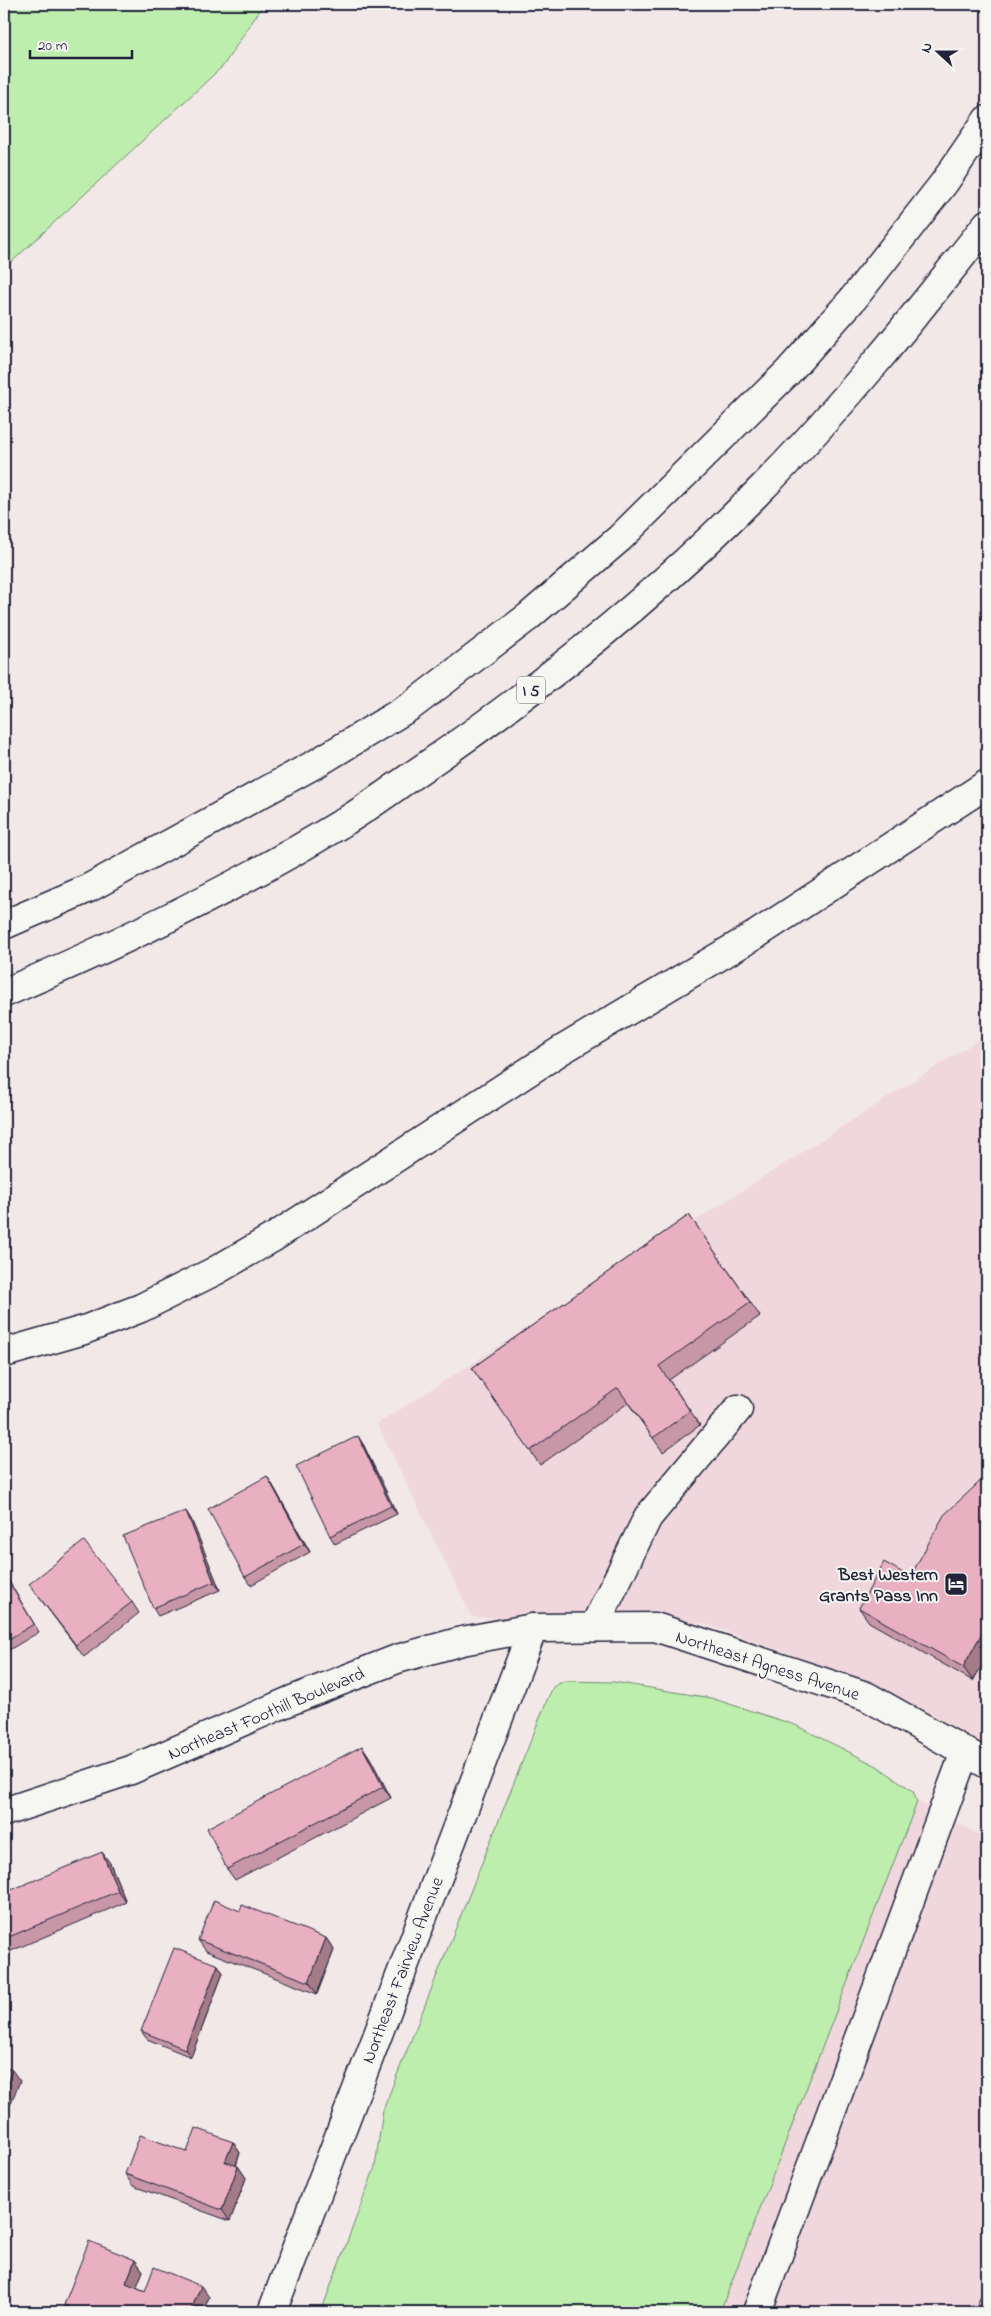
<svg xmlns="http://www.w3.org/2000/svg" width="991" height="2316" font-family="'Indie Flower',sans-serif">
<rect width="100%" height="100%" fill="#f3e8e8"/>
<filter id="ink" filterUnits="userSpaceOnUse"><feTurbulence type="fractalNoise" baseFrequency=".02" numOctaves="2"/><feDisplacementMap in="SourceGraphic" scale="10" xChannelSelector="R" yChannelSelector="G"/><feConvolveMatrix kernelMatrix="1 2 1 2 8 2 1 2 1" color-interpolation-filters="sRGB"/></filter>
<g filter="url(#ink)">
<g fill="#f0d7dd">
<polygon points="987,1034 987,1747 878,1686 702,1623 472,1617 377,1424"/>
<polygon points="917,1801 987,1839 987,2312 720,2312"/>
</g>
<g fill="#bdeead" stroke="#708874">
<polygon points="4,4 264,4 223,66 4,269"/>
<polygon points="564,1681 614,1682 711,1698 795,1725 877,1766 913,1791 917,1802 720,2312 321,2312 375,2167 383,2110 547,1700 553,1687"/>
</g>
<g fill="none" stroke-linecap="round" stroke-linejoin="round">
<g stroke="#22223b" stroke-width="31">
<g id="minor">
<polyline points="594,1627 648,1517 738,1409"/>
<polyline points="4,1812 131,1770 292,1700 397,1659 462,1641 533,1628 655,1627 866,1696 987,1764"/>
<polyline points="272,2312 533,1628"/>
<polyline points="757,2312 965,1752"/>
</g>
</g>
<g stroke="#22223b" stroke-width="31">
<g id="highway">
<polyline points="4,925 89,888 317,763 411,706 528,617 620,538 788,372 853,299 944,183 987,120"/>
<path d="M4,993C119,944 232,890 339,825C368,808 395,787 423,768C541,687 655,596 756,494C840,410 914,317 987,224"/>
<polyline points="4,1353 84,1330 141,1308 215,1271 274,1237 560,1051 757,934 987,784"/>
</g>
</g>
<use href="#minor" stroke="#f6f6f2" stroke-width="28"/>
<use href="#highway" stroke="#f6f6f2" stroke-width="28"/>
</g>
<g fill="#c897a7" stroke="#22223b">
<polygon points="689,1215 760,1316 669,1380 700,1425 663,1452 628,1403 540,1465 472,1368"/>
<polygon points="363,1444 397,1514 335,1544 330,1536"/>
<polygon points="987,1475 987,1656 973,1681 869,1622 859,1608 910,1577"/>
<polygon points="272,1484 310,1552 251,1585 245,1577"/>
<polygon points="191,1519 220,1590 158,1616 153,1608"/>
<polygon points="4,1573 39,1632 4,1653"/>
<polygon points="29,1584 132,1602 139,1613 84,1657"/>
<polygon points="362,1746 370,1758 391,1798 235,1880 227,1869"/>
<polygon points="110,1863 126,1902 4,1954 4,1893"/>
<polygon points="240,1911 326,1938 334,1950 317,1994 206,1951 198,1940"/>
<polygon points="218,1965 223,1973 191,2057 147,2039 141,2031"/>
<polygon points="233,2142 240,2153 236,2166 238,2166 246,2178 230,2221 133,2186 125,2174 187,2152"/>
<polygon points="135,2260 143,2271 136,2287 145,2291 209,2297 203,2312 69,2312 64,2305"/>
</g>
<g fill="#a37b88" stroke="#22223b">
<polygon points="358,1436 363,1444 397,1514 391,1506"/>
<polygon points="267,1476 272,1484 310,1552 304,1544"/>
<polygon points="186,1511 191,1519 220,1590 214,1582"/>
<polygon points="982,1633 987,1641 987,1656 973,1681 963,1667"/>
<polygon points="362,1746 370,1758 391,1798 383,1787"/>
<polygon points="102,1852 110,1863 126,1902 118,1891"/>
<polygon points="326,1938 334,1950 317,1994 309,1982"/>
<polygon points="218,1965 223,1973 191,2057 185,2049"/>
<polygon points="12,2070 20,2081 4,2120 4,2090"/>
<polygon points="233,2142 240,2153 233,2173 225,2162"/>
<polygon points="238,2166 246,2178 230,2221 222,2210"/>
<polygon points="135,2260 143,2271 134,2294 126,2283"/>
<polygon points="201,2286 209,2297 203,2312 190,2312"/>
</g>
<g fill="#e9b0c2" stroke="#22223b">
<polygon points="689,1215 750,1302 659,1366 690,1411 653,1438 618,1388 530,1451 472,1368"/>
<polygon points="358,1436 391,1506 330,1536 296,1466"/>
<polygon points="987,1475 987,1636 982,1633 963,1667 859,1608 884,1562 910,1577 944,1515"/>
<polygon points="267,1476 304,1544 245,1577 208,1509"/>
<polygon points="186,1511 214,1582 153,1608 123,1536"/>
<polygon points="84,1541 132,1602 76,1645 29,1584"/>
<polygon points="4,1574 34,1624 4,1642"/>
<polygon points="362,1746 383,1787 227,1869 207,1828"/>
<polygon points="102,1852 118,1891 4,1939 4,1893"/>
<polygon points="214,1900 240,1911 242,1905 326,1938 309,1982 198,1940"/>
<polygon points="174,1948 218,1965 185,2049 141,2031"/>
<polygon points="4,2067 12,2070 4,2090"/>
<polygon points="196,2128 233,2142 225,2162 238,2166 222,2210 125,2174 140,2135 187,2152"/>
<polygon points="89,2241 135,2260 126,2283 145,2291 154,2267 201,2286 190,2312 83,2312 64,2305"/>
<polygon points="983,2291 987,2292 987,2312 974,2312"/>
</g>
</g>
<defs>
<g id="hotel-square" transform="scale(1.25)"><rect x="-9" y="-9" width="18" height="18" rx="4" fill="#22223b" stroke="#f6f6f2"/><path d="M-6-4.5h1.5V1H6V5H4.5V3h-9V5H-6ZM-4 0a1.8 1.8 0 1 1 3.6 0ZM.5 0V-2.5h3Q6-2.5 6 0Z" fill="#fff"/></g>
</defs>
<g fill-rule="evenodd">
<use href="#hotel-square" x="956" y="1584"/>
</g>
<g text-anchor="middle" stroke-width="4" stroke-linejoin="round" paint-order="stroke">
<rect fill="#f6f6f2" stroke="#626272" stroke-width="1" x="517" y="676.5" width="28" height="27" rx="4"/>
<g font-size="16" font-weight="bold" fill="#22223b">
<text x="531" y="696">I 5</text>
</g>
<g font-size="18" font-weight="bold" fill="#22223b" stroke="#f6f6f2" text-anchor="end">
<text x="938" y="1580">Best Western<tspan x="938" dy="21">Grants Pass Inn</tspan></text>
</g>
<g font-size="18" fill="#22223b" stroke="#f6f6f2">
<text transform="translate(768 1665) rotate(18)" y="6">Northeast Agness Avenue</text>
<text transform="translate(266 1713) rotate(-23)" y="6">Northeast Foothill Boulevard</text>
<text transform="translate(402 1970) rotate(-69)" y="6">Northeast Fairview Avenue</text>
</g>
</g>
<rect width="991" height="2316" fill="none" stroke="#f6f6f2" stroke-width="20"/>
<rect x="10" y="10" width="971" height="2296" fill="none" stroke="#22223b" stroke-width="2" filter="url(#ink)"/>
<g transform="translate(938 52) rotate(291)" stroke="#f6f6f2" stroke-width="4" paint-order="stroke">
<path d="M0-4L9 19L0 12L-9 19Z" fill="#22223b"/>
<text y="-8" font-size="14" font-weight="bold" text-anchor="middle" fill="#22223b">N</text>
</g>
<path d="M30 50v8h102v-8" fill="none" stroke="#22223b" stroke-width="2.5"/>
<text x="38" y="50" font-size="15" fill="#22223b" stroke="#f6f6f2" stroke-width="4" paint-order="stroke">20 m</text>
</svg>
